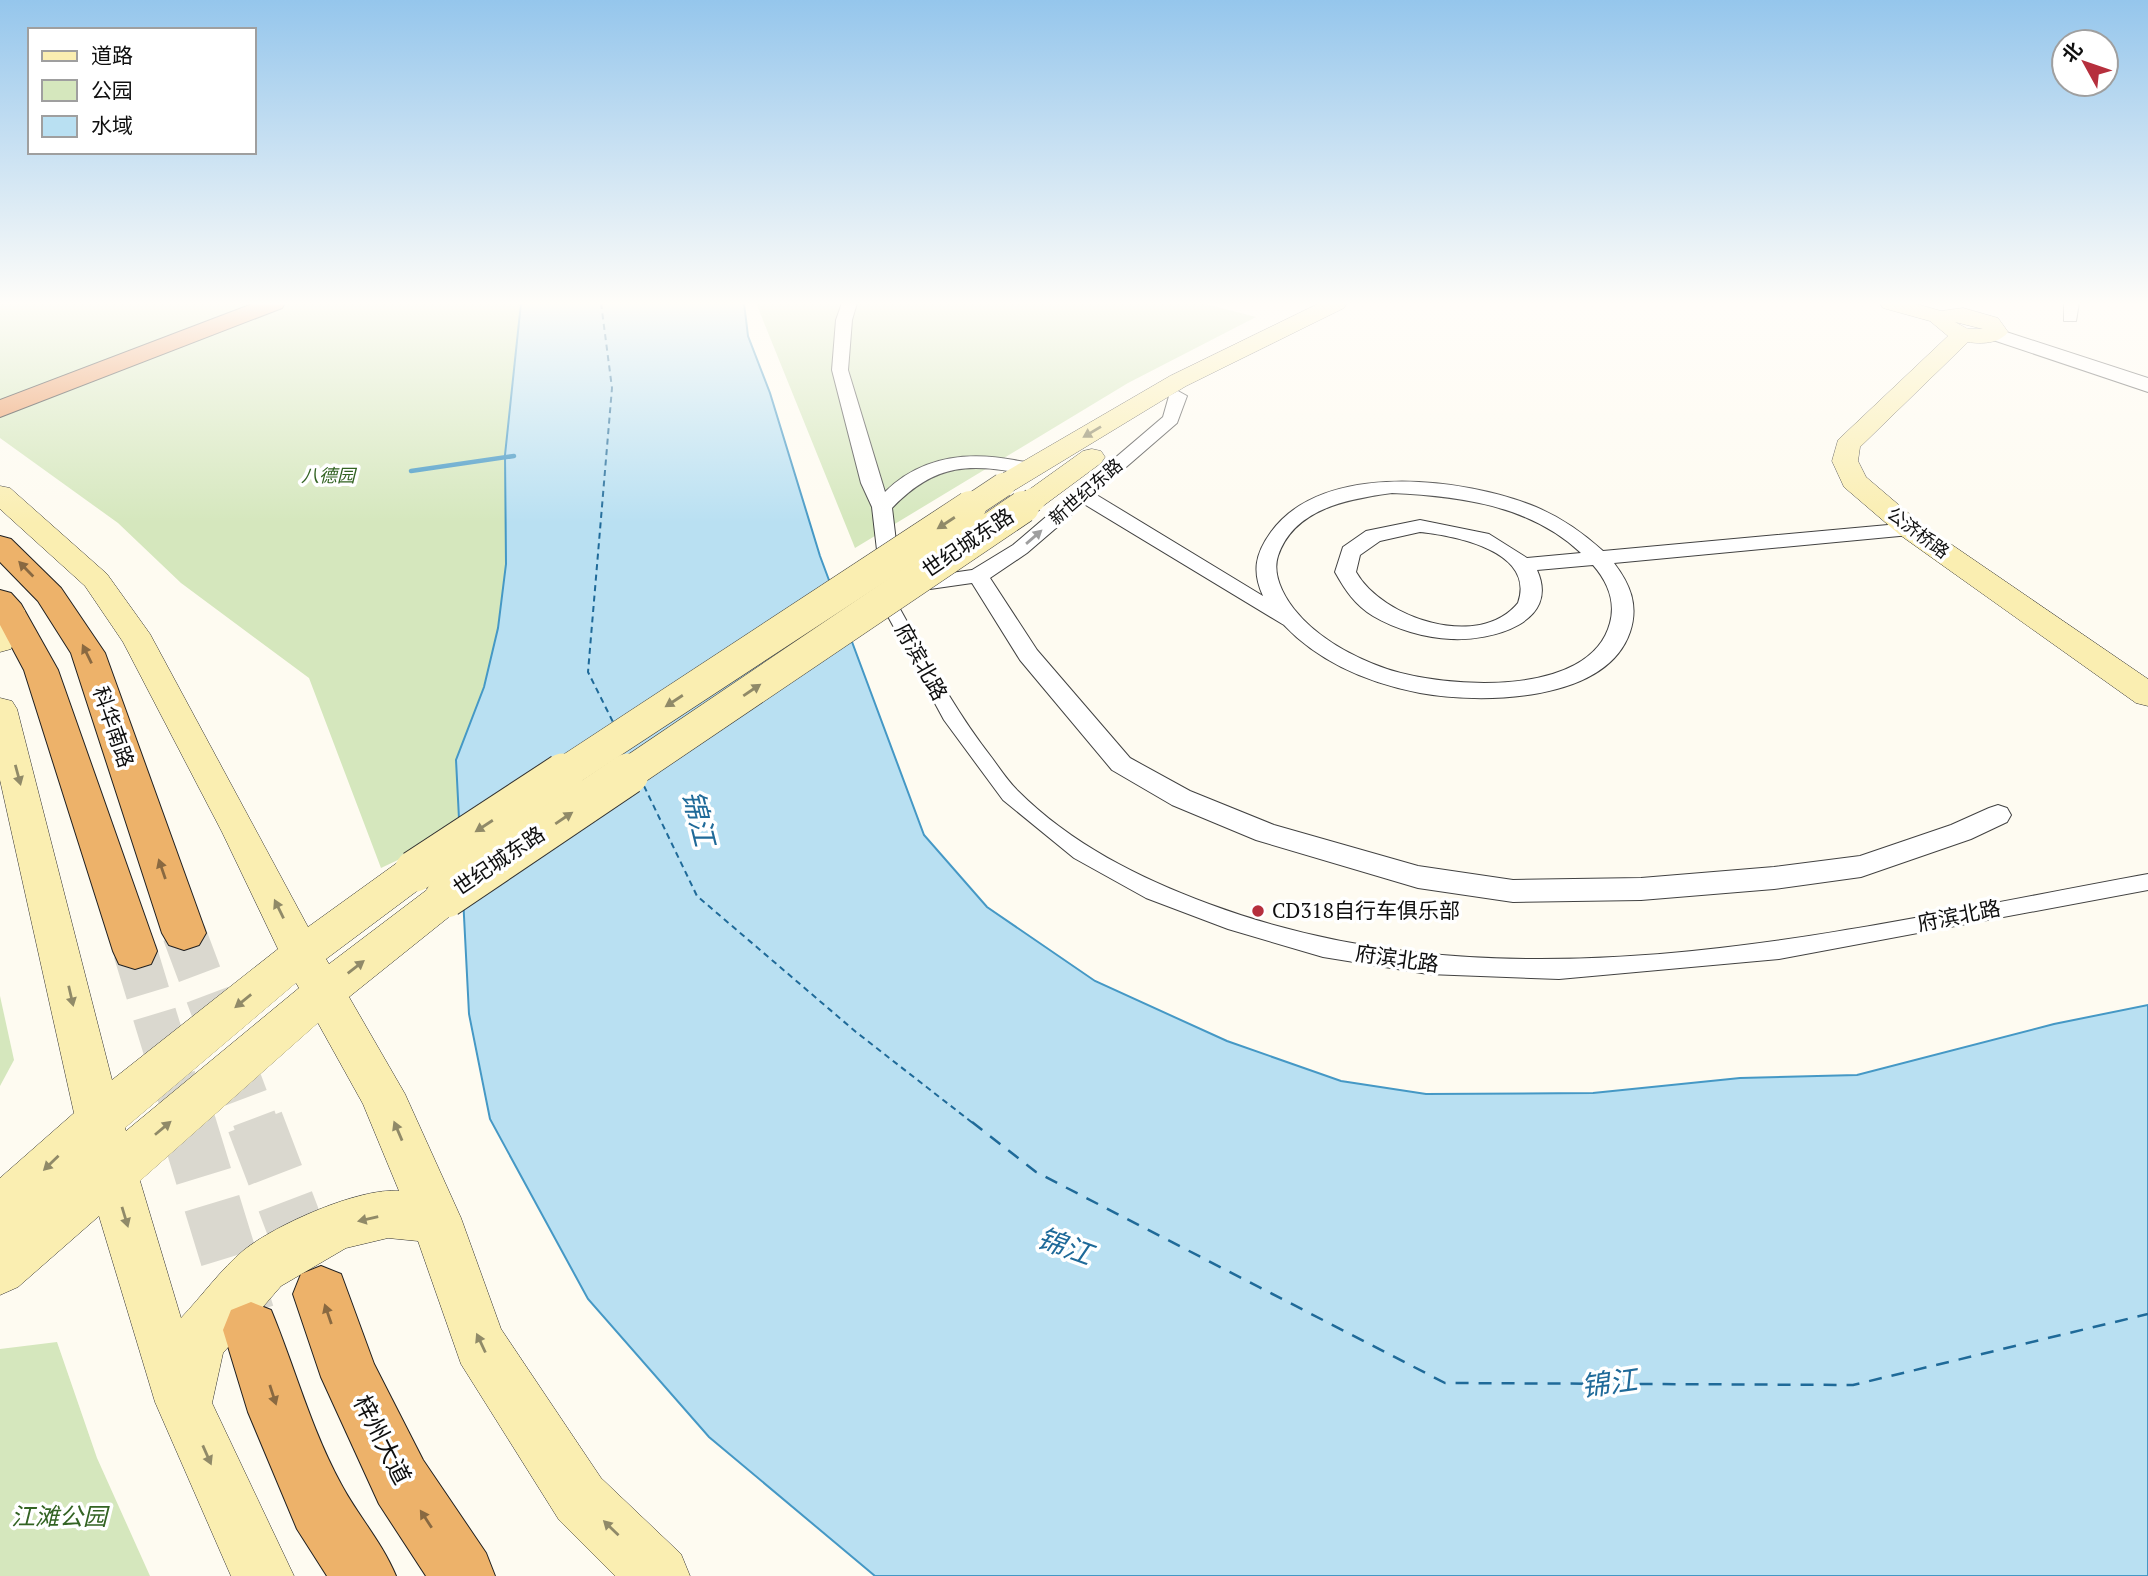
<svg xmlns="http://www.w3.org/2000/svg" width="2148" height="1576" font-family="'PT Serif','Noto Sans SC',serif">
<rect width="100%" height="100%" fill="#fefbf1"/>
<g fill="#d5e7bd">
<polygon points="0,303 521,303 505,455 506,565 498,628 484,687 456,760 461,830 381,868 309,678 181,583 118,523 0,438"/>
<polygon points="756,303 1202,303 1256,317 1128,383 855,548"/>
<polygon points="0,996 14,1060 0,1086"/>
<polygon points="57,1342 97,1458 150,1576 0,1576 0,1349"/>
</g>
<polygon fill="#b9e0f2" stroke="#4598c5" stroke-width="2" points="521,303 744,303 748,336 770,393 820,556 924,835 987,907 1095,981 1227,1041 1341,1081 1426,1094 1593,1093 1740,1078 1857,1075 2054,1024 2148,1005 2148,1576 875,1576 709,1437 588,1299 490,1119 469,1014 456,760 484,687 498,628 506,564 505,455"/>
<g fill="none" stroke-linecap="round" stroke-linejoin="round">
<polyline stroke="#4598c5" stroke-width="4.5" points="411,471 514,456"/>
<g stroke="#1f6a99" stroke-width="2" stroke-dasharray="6 4.5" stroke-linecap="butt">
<polyline points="601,303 612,388 588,672 614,724"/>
<polyline points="644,786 697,896 856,1032 974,1124"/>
</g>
<polyline stroke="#1f6a99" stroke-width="2.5" stroke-dasharray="13 10" stroke-linecap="butt" points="972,1122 1036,1172 1445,1383 1853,1385 2148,1314"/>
<g stroke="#dad8cf" stroke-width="44" stroke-dasharray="44 22" stroke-linecap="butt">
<polyline points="184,933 256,1124"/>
<polyline points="135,951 188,1124"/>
</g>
<g stroke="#dad8cf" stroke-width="57" stroke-dasharray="57 28" stroke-linecap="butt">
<polyline points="187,1122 246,1314"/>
<polyline points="255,1122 311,1269"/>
</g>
<g stroke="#424242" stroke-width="2">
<path id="pedestrian" d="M899,586L907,591L900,609C930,663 954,709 992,758C1000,769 1008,781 1018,791C1071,844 1139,878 1209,904C1513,1017 1841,930 2148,874V890L1779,959L1559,979L1428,974L1323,957L1228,929L1146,898L1074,858L1003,800L944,720L884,609L891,591Z"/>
</g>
<g stroke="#424242" stroke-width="2">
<g id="minor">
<path d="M842,303H857L852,320L848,370L885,492C920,457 967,451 1014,460C1023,462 1034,462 1040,469L1030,475C971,463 936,462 892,508L897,550L912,571L930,576L972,570L1013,545L1163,417L1169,396L1178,391L1187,396L1177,423L1095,494L1263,596C1252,572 1255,554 1271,532C1323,460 1465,478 1536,507C1562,518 1583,533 1603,551L1910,523L1920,529L1910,535L1614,563C1630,584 1639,605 1630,632C1606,703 1480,704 1420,693C1369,683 1320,663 1284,625L1084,504L1027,553L990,578L1037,650L1130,758L1190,791L1274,825L1418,866L1513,880L1641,878L1774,867L1860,856L1951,825L1989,808L1998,805L2007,808L2011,815L2007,822L1971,839L1861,877L1774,889L1641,900L1513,902L1418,888L1256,840L1172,805L1112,770L1020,660L972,583L930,589L896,581L877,550L872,507L861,483L832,370L836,320ZM1392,493C1459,496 1530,505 1581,553L1527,558L1489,534L1420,520L1366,531L1343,547L1335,572C1345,590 1355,605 1373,616C1395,629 1425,638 1451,639C1491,641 1561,623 1537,570L1593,565C1607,581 1616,601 1610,623C1590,699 1444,688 1387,669C1353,657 1317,638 1294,609C1283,595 1272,574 1278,556C1294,508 1349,499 1392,493ZM1420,532C1456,536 1536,551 1518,603C1479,651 1382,618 1356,572L1360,555L1380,541Z"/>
<polygon points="2064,303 2079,303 2076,321 2064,321"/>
</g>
</g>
<g stroke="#424242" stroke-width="2">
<polygon id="tertiary" points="1994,328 2148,378 2148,392 1987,338 1984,334 1987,330"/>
</g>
<g stroke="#313131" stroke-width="1">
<g id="secondary">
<polygon points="1320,303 1347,303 1344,308 1186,386 1013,491 993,491 989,485 993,479 1170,376"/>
<path d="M1880,303H1913L1941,311L1963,308L1998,318L2008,332C1999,344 1981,344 1968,342L1860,447L1858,461L1866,477L1920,523L2148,679V706L2136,703L1900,535L1844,487L1832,461L1838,440L1948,336L1930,321L1883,308ZM1955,322L1983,329H1968Z"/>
<polygon points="1092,449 1101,451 1105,457 1101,463 1043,506 1023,506 1019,500 1023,494 1083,451"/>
<path d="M0,486L10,488L107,574L150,634L308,927L401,860L415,856L429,860L435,871L429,882L326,959L329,964L432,886L446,881L460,886L466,897L460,908L349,997L405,1094L461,1218L501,1329L601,1478L681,1554L690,1576H615L559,1520L461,1364L418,1241L388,1238L346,1248L281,1286L223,1353L212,1403L294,1576H231L155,1402L99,1216L18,1287L0,1295V1178L74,1113L0,780V698L12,701L17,709L112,1080L278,949L222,832L123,642L85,586L0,509ZM296,983L299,988L126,1131L125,1128ZM318,1023L363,1104L399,1191C360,1187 275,1225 244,1250C221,1269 202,1296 181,1318L140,1181Z"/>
<polygon points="9,602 20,604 25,611 11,649 0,652 0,604"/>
</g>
</g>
<g stroke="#202020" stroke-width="2">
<g id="trunk">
<polygon points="0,536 11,539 61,588 105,653 206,933 199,945 184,950 169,945 162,933 71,653 38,601 0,562"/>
<polygon points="0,590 11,593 21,604 58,670 157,951 151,964 135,969 119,964 113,951 24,670 0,625"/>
<polygon points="321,1266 341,1274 374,1364 423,1460 486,1553 495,1576 426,1576 379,1504 321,1377 293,1294 301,1274"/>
<path d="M251,1302L271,1310C295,1368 311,1429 341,1484C358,1516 382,1542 396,1576H327L297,1529L248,1412L223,1330L231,1310Z"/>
</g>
</g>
<g stroke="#202020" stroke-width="2">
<polygon id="motorway" points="255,303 285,303 282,308 0,417 0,400"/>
</g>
<use href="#pedestrian" fill="#fff" fill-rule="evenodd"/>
<use href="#minor" fill="#fff" fill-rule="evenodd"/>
<use href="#tertiary" fill="#fff" fill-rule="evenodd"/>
<use href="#secondary" fill="#faeeb1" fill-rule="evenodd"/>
<use href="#trunk" fill="#edb26a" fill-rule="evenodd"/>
<use href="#motorway" fill="#eb9a63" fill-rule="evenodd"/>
<g stroke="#313131" stroke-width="25" stroke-linecap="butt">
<g id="secondary-bridge-far2">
<polyline points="967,509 1003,485"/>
<polyline points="1020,509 1033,500"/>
</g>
</g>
<g stroke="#313131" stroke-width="33" stroke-linecap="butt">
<g id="secondary-bridge-far1">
<polyline points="560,776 970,507"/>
<polyline points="625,776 1023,507"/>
</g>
</g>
<g stroke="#313131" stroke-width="43" stroke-linecap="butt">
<g id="secondary-bridge">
<polyline points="415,871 563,774"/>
<polyline points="446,897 628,774"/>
</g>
</g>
<use href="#secondary-bridge-far2" stroke="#faeeb1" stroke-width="24"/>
<use href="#secondary-bridge-far1" stroke="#faeeb1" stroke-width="32"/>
<use href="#secondary-bridge" stroke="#faeeb1" stroke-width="41"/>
</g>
<defs><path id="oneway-solid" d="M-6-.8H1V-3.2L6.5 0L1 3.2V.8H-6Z" transform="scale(1.75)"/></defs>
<g fill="#908a68">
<use href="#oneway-solid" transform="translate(1092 432) rotate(149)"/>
<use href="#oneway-solid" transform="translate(946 523) rotate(147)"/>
<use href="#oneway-solid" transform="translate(752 690) rotate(-34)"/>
<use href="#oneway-solid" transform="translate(674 701) rotate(147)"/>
<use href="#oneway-solid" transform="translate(18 775) rotate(75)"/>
<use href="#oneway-solid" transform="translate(564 818) rotate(-34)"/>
<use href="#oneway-solid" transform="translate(484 826) rotate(147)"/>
<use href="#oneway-solid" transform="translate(279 909) rotate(-116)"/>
<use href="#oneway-solid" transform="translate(356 967) rotate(-38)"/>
<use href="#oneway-solid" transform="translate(71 996) rotate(77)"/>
<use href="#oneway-solid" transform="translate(243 1001) rotate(141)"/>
<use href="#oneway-solid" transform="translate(163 1128) rotate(-40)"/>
<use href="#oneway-solid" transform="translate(398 1131) rotate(-113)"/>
<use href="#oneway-solid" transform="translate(51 1163) rotate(136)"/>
<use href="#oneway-solid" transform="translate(125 1217) rotate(73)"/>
<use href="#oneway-solid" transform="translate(368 1219) rotate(167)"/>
<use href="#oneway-solid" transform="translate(481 1343) rotate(-115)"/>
<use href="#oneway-solid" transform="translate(207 1455) rotate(66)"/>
<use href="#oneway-solid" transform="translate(611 1528) rotate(-136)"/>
</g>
<use fill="#9f9f9f" href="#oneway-solid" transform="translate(1034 537) rotate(-41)"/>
<g fill="#896941">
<use href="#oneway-solid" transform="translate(26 569) rotate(-134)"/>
<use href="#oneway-solid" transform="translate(87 654) rotate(-116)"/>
<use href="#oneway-solid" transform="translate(162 869) rotate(-109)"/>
<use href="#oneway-solid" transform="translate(328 1314) rotate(-109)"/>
<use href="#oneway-solid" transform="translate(273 1395) rotate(72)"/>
<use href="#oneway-solid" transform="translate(426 1519) rotate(-123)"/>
</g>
<linearGradient id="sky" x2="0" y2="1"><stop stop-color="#95c6ec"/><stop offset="0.58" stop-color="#fffdf9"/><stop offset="1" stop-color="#fffdf9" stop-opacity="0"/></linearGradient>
<rect width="2148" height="523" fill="url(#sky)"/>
<circle fill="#b62f3d" stroke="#fff" stroke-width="2.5" cx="1258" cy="911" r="7"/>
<g text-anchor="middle" stroke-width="7" stroke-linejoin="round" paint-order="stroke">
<g font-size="18" font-style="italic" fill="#336323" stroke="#fff">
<text x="328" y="482">八德园</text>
</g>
<g font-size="18" fill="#0f0f0f" stroke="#fff">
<text transform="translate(1086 492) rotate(-41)" y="6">新世纪东路</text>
<text transform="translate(1918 533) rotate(37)" y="6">公济桥路</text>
</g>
<g font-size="21" fill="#0f0f0f" stroke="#fff">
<text transform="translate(968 543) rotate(-34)" y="7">世纪城东路</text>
<text transform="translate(921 662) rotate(61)" y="7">府滨北路</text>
<text transform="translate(113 727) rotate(71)" y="7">科华南路</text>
<text transform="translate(499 861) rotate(-34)" y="7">世纪城东路</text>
<text transform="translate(1959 916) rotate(-11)" y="7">府滨北路</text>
<text transform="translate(1397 959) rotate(8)" y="7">府滨北路</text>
</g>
<g font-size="21" fill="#0f0f0f" stroke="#fff" text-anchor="start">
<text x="1272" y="918">CD318自行车俱乐部</text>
</g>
<g font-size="24" fill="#0f0f0f" stroke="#fff">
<text transform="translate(382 1440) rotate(63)" y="8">梓州大道</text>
</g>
<g font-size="24" font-style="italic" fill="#336323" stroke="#fff">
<text x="59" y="1525">江滩公园</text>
</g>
<g font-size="28" font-style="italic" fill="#1f6a99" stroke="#fff">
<text transform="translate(699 818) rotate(76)" y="10">锦江</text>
<text transform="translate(1065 1246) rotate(20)" y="10">锦江</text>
<text transform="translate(1609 1383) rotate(-8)" y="10">锦江</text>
</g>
</g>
<rect x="28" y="28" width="228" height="126" fill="#ffffff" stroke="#9f9f9f" stroke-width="2"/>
<rect x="42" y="51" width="35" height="10" fill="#faeeb1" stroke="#9f9f9f" stroke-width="2"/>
<text x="91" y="63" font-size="21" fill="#0f0f0f">道路</text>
<rect x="42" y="80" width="35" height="21" fill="#d5e7bd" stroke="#9f9f9f" stroke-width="2"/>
<text x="91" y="98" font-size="21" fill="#0f0f0f">公园</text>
<rect x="42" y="116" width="35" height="21" fill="#b9e0f2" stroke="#9f9f9f" stroke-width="2"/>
<text x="91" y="133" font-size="21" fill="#0f0f0f">水域</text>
<g transform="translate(2085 63) rotate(310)"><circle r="33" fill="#ffffff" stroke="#9f9f9f" stroke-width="2"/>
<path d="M0-5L12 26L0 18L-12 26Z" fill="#b62f3d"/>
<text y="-10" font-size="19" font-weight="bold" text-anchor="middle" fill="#0f0f0f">北</text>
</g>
</svg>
